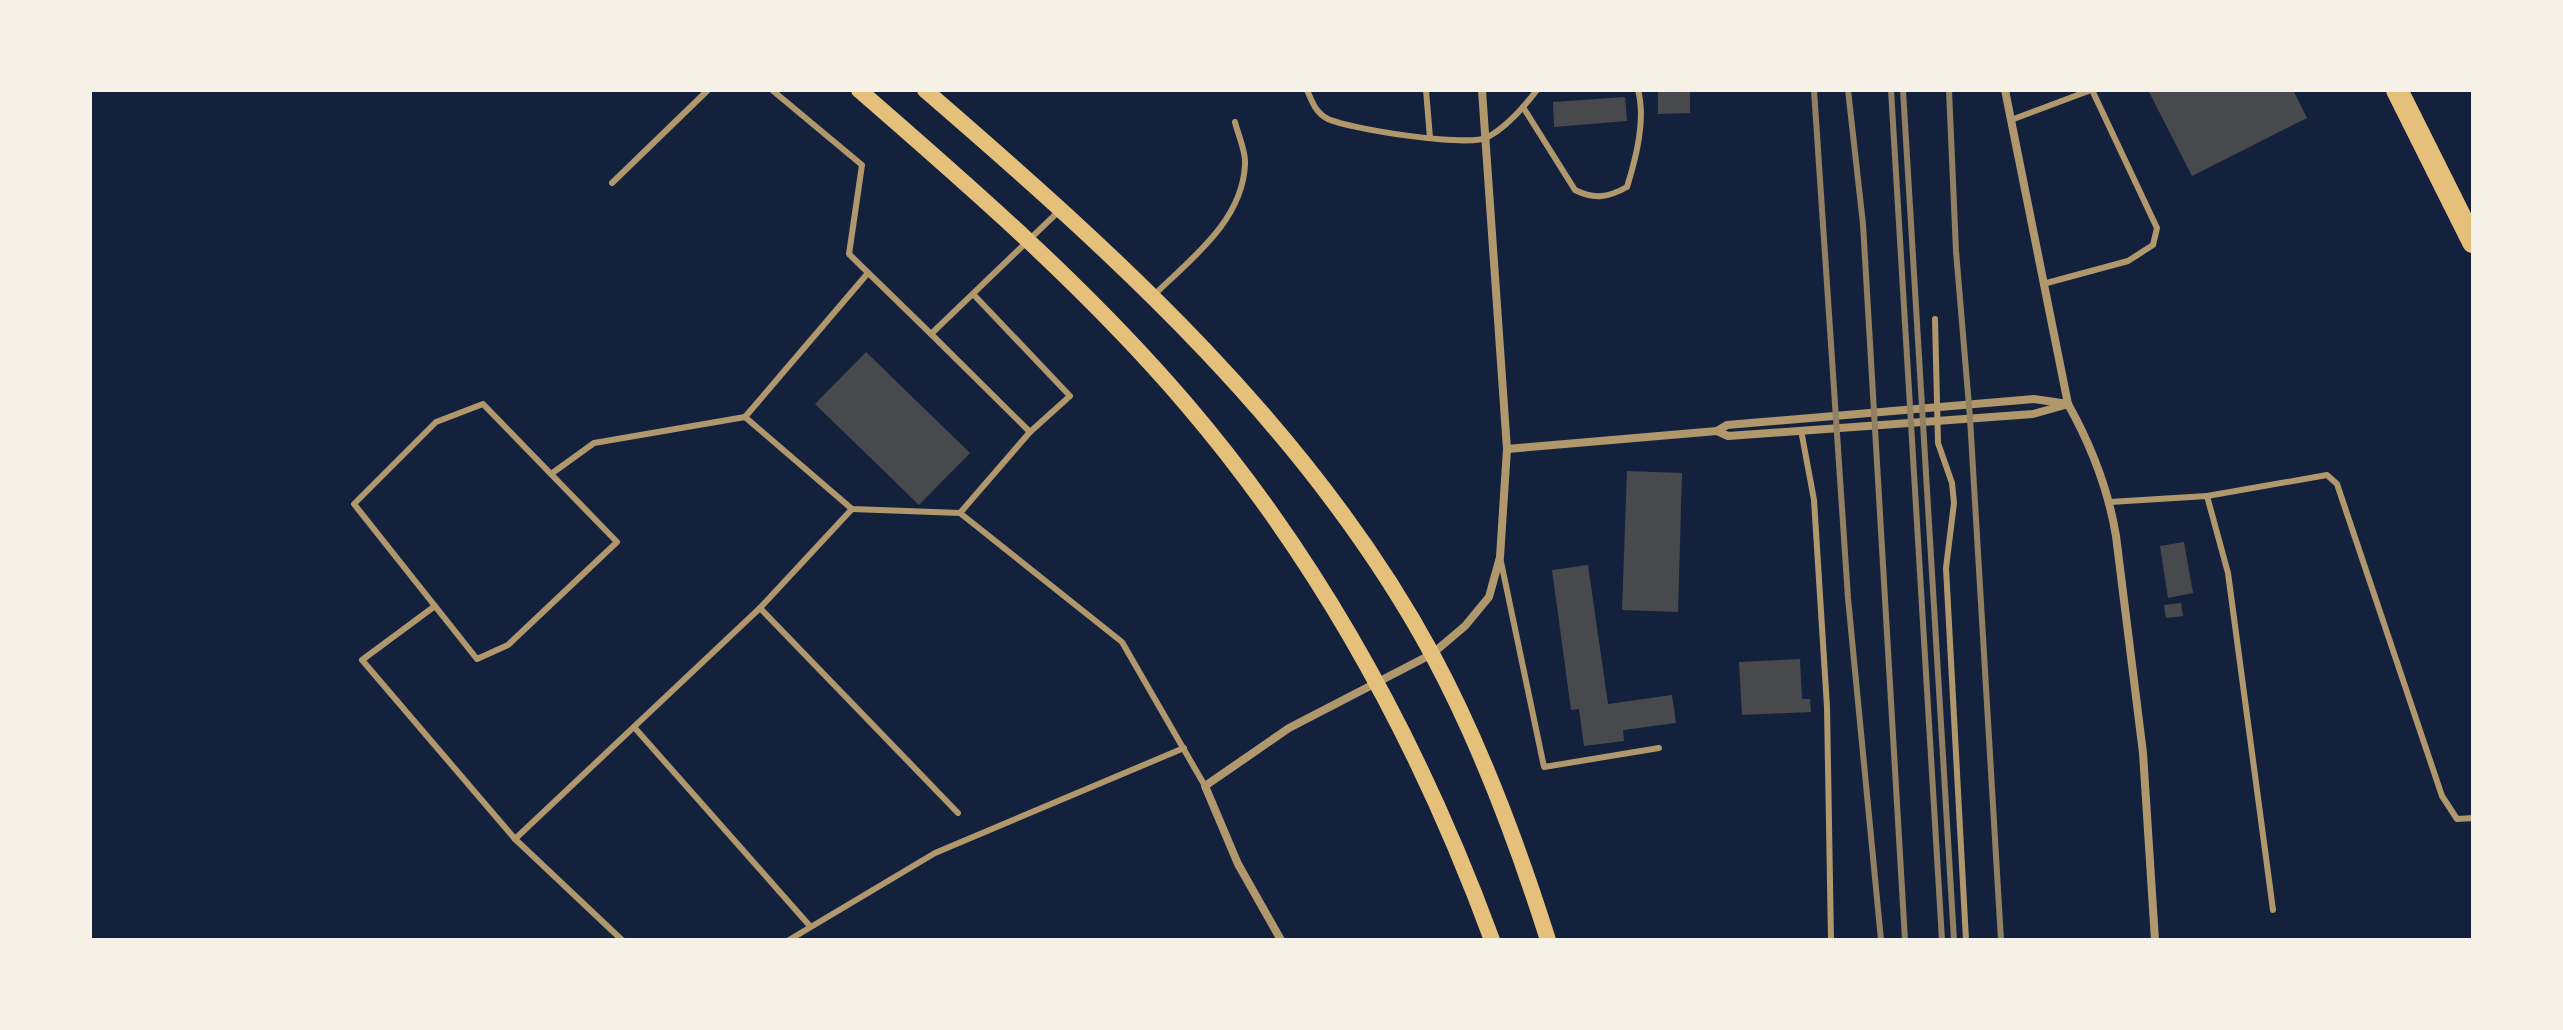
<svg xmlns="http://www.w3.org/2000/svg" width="2563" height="1030" font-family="Poppins,sans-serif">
<rect width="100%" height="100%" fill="#14213d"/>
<g fill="#48494c">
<polygon points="1658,90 1690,90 1690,113 1658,114"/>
<polygon points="2148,90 2293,90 2307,118 2192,176"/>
<polygon points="1625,97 1627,121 1554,127 1553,102"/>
<polygon points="866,352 970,453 919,505 815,404"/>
<polygon points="1627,471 1682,473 1678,612 1622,610"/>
<polygon points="2184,542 2193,593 2168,598 2160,546"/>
<polygon points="1588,565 1608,704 1672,695 1676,723 1623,730 1624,741 1584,746 1579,709 1571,710 1552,570"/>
<polygon points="2181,603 2183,616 2166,618 2164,605"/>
<polygon points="1800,659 1802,699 1810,699 1811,712 1742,715 1739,662"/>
</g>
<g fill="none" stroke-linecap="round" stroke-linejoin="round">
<g stroke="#b1986c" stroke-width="6">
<polyline points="772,90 862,165 849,254 931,334 1059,211"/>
<path d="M1307,90C1312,102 1316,113 1328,119C1350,129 1469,148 1488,137C1506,127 1524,107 1537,90"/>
<polyline points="1426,90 1430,138"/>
<path d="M1523,107L1575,190C1595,200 1609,197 1627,187C1636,158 1646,120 1638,90"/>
<polyline points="2011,120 2091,90"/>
<polyline points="612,183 708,90"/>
<polyline points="2043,284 2128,261 2153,245 2157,228 2092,90"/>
<path d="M1155,294C1192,258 1243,220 1245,164C1246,151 1238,135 1235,122"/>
<polyline points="974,295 1070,396 1030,432 960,513 1122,642 1205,786"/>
<polyline points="1935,319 1938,443 1952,483 1954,503 1946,568 1966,940"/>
<polyline points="931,334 1030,432"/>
<polygon points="483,404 617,542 508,645 477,659 354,504 436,422"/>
<polyline points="745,417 852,509 960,513"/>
<polyline points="1801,430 1814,500 1827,707 1831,940"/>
<polyline points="551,474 594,443 745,417 868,273"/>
<polyline points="2207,496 2327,475 2337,484 2442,796 2457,819 2473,818"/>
<polyline points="2110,502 2207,496 2228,573 2273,910"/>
<polyline points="1500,557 1544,767 1659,748"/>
<polyline points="435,606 362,660 515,839"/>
<polyline points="760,608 958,813"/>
<polyline points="634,727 809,925"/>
<polyline points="622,940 515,839 760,608 852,509"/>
<polyline points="789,940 935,853 1184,748"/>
</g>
<g stroke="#b1986c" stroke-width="8">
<path d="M2005,90L2068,404C2092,447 2108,488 2116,536L2143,753L2155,940"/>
<polyline points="1717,431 1728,436 2033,414 2065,405"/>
<polyline points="1507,449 1717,431 1727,425 2034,399 2068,404"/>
<polyline points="1281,940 1238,864 1205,786 1289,728 1432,654 1465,626 1489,597 1500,557 1507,449 1482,90"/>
</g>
<g stroke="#e5c07b" stroke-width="16">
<path d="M859,90C973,189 1089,290 1187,405C1321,562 1421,747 1492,940"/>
<path d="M925,90C1116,255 1310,429 1432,654C1481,745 1517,842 1548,940"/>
</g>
<polyline stroke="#e5c07b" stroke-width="22" points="2397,90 2473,242"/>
<g stroke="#918062" stroke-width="6">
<polyline points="1814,90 1848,598 1881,940"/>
<polyline points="1848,90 1863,224 1905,940"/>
<polyline points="1891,90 1942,940"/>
<polyline points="1903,90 1954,940"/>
<polyline points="1949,90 1956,251 1970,418 2001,940"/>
</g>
</g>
<rect width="2563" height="1030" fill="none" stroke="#f6f1e7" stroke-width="184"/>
</svg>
